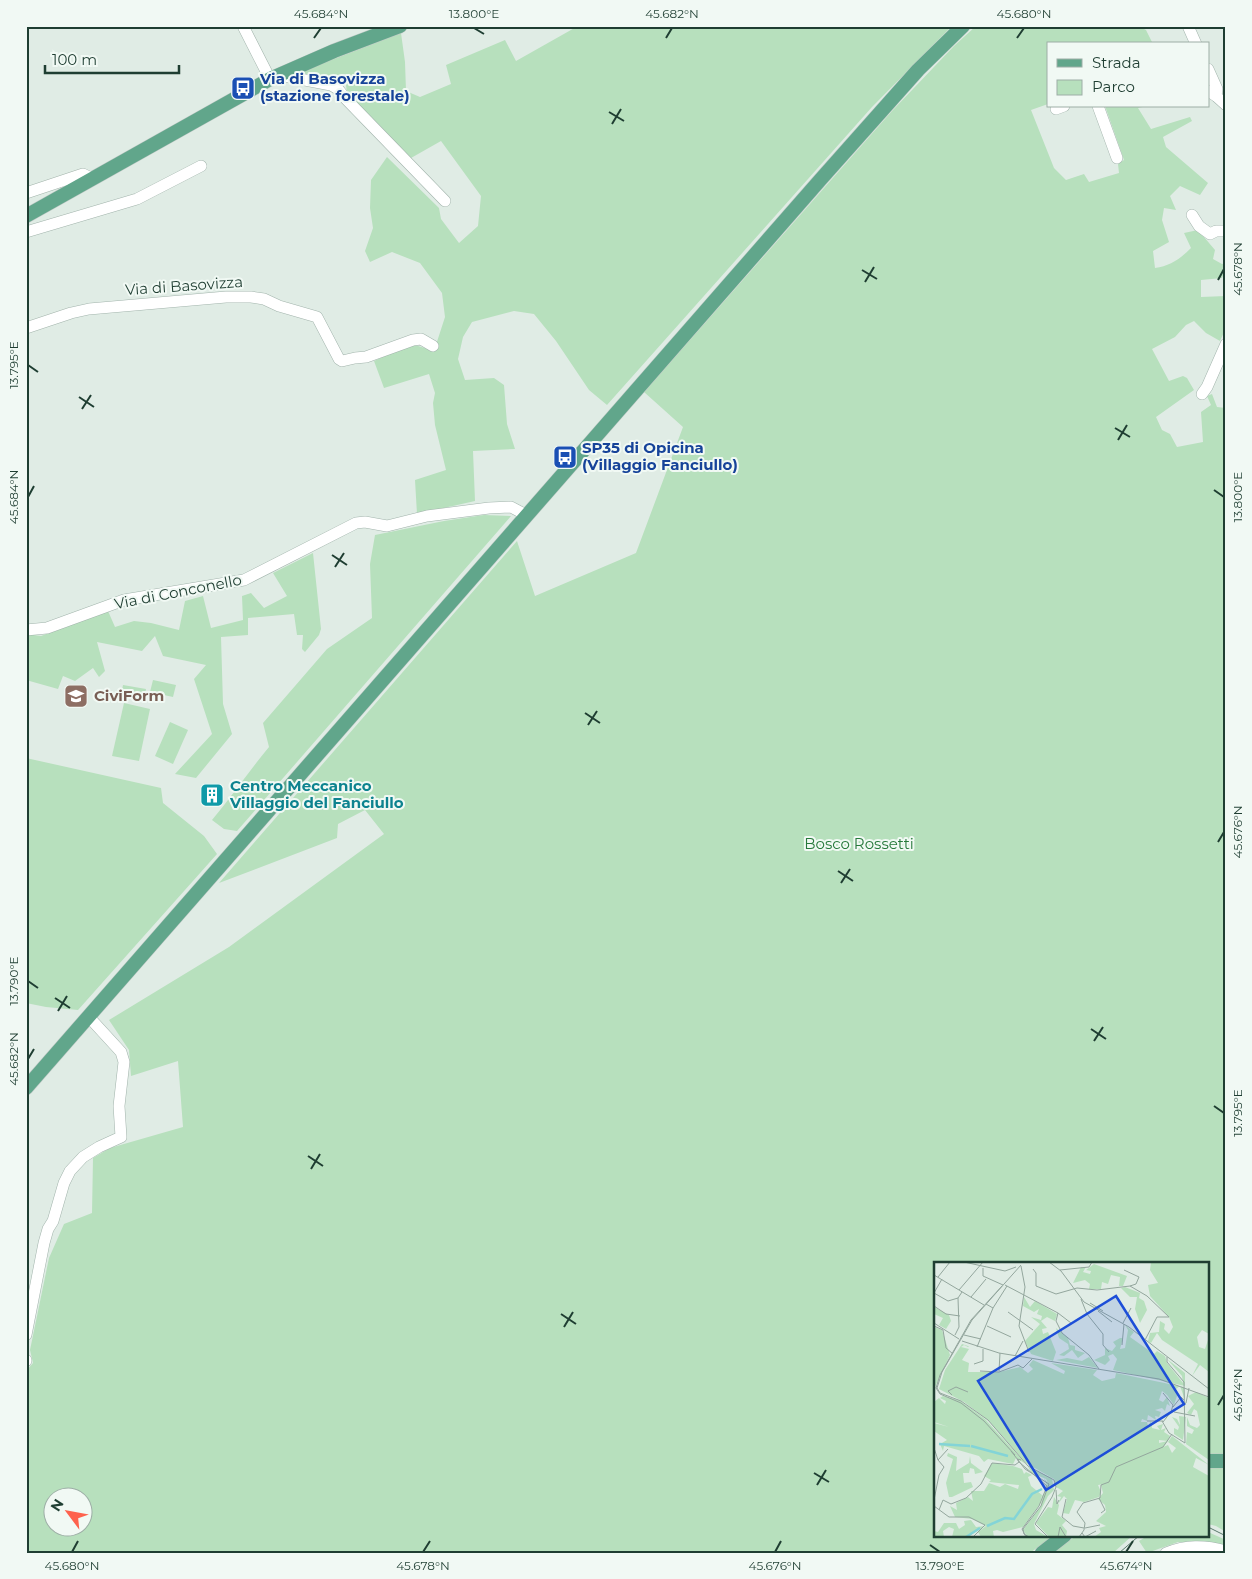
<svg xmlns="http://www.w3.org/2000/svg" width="1252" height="1579" font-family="Montserrat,sans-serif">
<rect width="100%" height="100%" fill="#e0ece5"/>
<g fill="#b7e0bd" fill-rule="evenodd">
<polygon points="578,26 952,26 872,107 607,405 589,390 556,341 534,314 514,311 472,322 463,337 458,359 465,380 494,378 504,385 507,424 515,449 473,451 475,501 417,514 415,480 446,470 435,425 433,403 435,393 429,374 384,388 374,361 398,350 415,345 434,351 445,317 442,293 420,263 392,252 370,262 365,251 373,228 370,208 371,180 387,157 439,208 441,219 459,243 478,226 481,196 441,141 411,158 347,95 345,74 329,80 295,74 401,33 405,62 406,91 420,97 451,84 446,65 505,40 516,61"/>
<path d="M976,26H1138L1146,30L1153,44H1126L1124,42L1121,44H1048V104L1031,110L1054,168L1066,180L1084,174L1089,182L1119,173L1118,164L1124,160L1105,106H1147L1138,108L1151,129L1190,117L1192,121L1163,137L1166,147L1208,183L1200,195L1180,186L1170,196L1176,210L1164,208L1162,220L1169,242L1153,251L1155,268C1170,266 1180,259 1191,248L1184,233L1198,230L1215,250L1213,259L1222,264L1226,263V269L1222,278L1201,280V297L1226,296V328L1220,341L1206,333L1194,321L1186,325L1175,337L1152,349L1169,381L1183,376L1187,378L1194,390L1156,417L1162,430L1170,434L1177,447L1203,442L1201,412L1211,405L1207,396L1212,394L1217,407L1226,408V1455L1208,1454V1263H936V1535H1054L1030,1553H26V1371L33,1363L30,1350L49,1258L64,1224L92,1213L93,1158L110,1148L183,1127L178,1061L131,1076L129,1050L109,1020L229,947L384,834L365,810L338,824L337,838L219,883L517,541L535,596L636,553L683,427L644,392L892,111L954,46ZM52,1496H82V1526H52Z"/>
<path d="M484,515L511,516L237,831L224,829L212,820C232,796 249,771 269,747L263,723L327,649L372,618L370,564L375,535L444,521Z"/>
<polygon points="313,553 321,629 319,635 305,652 302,649 303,635 297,635 294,614 248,618 248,635 221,637 223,704 232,734 196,778 175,774 212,734 194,679 206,665 163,656 155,636 142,651 97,642 105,671 99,677 93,668 75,681 63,676 58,689 26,680 26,634 41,636 108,611 115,627 134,621 151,623 179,630 185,601 203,596 211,628 243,620 242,596 251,593 264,608 287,596 273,573"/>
<polygon points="153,680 176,685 173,697 150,692"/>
<polygon points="123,685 146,689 144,701 121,696"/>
<polygon points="124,703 150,709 139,761 112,756"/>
<polygon points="170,722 188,730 173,764 155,756"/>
<polygon points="26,758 161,788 163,803 204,836 217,854 78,1010 46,1007 26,1003"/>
<polygon points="1208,1467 1226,1467 1226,1532 1216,1526 1208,1524"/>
<polygon points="1208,1532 1226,1540 1226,1547 1208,1542 1178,1542 1147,1553 1139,1541 1149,1535 1208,1535"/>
<polygon points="1077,1535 1133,1535 1113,1553 1053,1553"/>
</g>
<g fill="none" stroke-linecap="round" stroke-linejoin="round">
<g stroke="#a2b4ac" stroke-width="12">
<g id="minor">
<polyline points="243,26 270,79"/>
<polyline points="1188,26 1196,44"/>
<polyline points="1208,69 1217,89 1216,96"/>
<polyline points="279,75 331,85 338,89 345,98 445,201"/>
<polyline points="1208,91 1216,96 1226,105"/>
<polyline points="1098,106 1117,158"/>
<polyline points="1056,109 1064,106"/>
<polyline points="26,193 83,174 93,179"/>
<polyline points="1192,215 1199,226 1210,234 1216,231 1226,231"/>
<polyline points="26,232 137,199 201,166"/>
<polyline points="26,328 71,313 89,309 226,297 251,297 264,299 279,306 317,317 339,359 342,361 355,358 366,357 413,340 421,339 433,346"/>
<polyline points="1202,394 1207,387 1226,344"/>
<polyline points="26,630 47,628 124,600 244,580 356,523 365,522 387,526 427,516 489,508 511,507 526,515"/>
<polyline points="26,1335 44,1243 48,1229 53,1221 64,1183 70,1171 83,1157 99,1147 121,1137 119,1106 124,1062 121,1052 88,1016"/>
<polyline points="26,1360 26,1361"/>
<path d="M1166,1553C1186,1545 1204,1545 1226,1551"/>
</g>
</g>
<g stroke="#c0c9c6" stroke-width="15">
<g id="major">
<polyline points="26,216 270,79 334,51 400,26"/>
<polyline points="26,1088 821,179 918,70 963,26"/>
<polyline points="1208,1461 1226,1461"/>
<polyline points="1042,1553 1065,1535"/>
</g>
</g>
<use href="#minor" stroke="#fff" stroke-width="11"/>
<use href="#major" stroke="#61a68b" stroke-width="14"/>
<g stroke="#5a7a6d" stroke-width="1">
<polyline points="1208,1527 1226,1536"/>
<polyline points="1119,1553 1140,1535"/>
</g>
</g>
<path fill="none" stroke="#1f3e32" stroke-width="2" d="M474,28L484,34M314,38L321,28M666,38L672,28M1017,38L1024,28M609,112L624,121M612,124L621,109M862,270L877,279M1218,280L1224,269M865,282L874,267M28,365L38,372M79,397L94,407M82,409L91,395M1115,428L1130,437M1118,440L1127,425M1214,490L1224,497M28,497L34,486M332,555L347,565M335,567L344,553M585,713L600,723M588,725L597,711M1218,842L1224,832M838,871L853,881M841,883L850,869M28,981L38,988M55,998L70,1008M58,1011L67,996M1091,1029L1106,1039M1094,1041L1103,1027M28,1059L34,1049M1214,1106L1224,1113M308,1156L323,1166M311,1169L320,1154M561,1314L576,1324M564,1327L573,1312M1218,1405L1224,1395M814,1473L829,1482M817,1485L826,1470M930,1545L940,1552M72,1552L78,1541M423,1552L430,1541M775,1552L781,1541M1126,1552L1133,1541"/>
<defs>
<g id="bus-square" transform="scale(1.25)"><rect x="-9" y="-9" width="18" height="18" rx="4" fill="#1a4fb4" stroke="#f1f9f4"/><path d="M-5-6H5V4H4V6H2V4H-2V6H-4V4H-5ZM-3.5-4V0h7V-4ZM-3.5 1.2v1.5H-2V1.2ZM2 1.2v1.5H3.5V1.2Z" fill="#fff"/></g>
<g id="school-square" transform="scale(1.25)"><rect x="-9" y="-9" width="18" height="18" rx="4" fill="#8d6e63" stroke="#f1f9f4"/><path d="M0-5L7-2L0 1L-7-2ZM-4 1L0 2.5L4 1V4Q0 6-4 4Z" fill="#fff"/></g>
<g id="building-square" transform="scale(1.25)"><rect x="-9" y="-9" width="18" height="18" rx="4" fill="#0f9aa8" stroke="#f1f9f4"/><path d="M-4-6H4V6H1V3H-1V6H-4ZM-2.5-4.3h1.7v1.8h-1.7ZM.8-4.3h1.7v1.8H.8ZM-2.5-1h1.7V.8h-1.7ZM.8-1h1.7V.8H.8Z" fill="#fff"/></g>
</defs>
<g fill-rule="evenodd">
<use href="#bus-square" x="243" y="88"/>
<use href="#bus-square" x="565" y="457"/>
<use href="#school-square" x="76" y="696"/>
<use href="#building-square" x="212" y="795"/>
</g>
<g text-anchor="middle" stroke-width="4" stroke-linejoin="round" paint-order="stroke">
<g font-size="15" font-weight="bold" fill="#164399" stroke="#f1f9f4" text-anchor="start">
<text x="260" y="84">Via di Basovizza<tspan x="260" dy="17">(stazione forestale)</tspan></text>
<text x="582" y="453">SP35 di Opicina<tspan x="582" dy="17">(Villaggio Fanciullo)</tspan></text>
</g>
<g font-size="15" fill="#1f3e32" stroke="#f1f9f4">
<text transform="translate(184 286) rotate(-4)" y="5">Via di Basovizza</text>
<text transform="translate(178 592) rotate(-11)" y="5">Via di Conconello</text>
</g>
<g font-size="15" font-weight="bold" fill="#785e54" stroke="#f1f9f4" text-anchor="start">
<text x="94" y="701">CiviForm</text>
</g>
<g font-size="15" font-weight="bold" fill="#0d838f" stroke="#f1f9f4" text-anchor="start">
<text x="230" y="791">Centro Meccanico<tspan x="230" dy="17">Villaggio del Fanciullo</tspan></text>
</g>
<g font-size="15" fill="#26793b" stroke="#f1f9f4">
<text x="859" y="849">Bosco Rossetti</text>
</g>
</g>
<g transform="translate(934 1262)">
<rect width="275" height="275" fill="#e0ece5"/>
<path d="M217,0H275V72L268,68L263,75L265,85L271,87L275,75V110L266,103L258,114L264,102L228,78L223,71L217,81L214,79L216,71L225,70L226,59L231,62L230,67L235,72L239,65L235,55L216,34L214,23L224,21L216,8ZM160,2L193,14L189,24H185L186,15L177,13L174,22L168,20L167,27H155L156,22L151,18L139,21L147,5H152L149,10L156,12L157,9L152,8ZM191,25L206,31L205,36L210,39L213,48L206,61L201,47L203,35H196L187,26ZM90,35L96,45L101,39L123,52L121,59L113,55L107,59L113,66L108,67L109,72L114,70L122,90L119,99L97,92L91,79L106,62L97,55L107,58L108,54L103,52L105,47L100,50L89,44ZM0,45L15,53L17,59L12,67L5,63L9,56L0,52ZM191,63L200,70L196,75L220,92L223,89L231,94L233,101L249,121L248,114L233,97L251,111V124L179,108L183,97L179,92L174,94L176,98L171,103L160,98L171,93V86L178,89L182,84L179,80L186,76H189L186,87L191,86L194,68ZM0,65L8,68L16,93L0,127ZM122,66L134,76L136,83L141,84V88L151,91L144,96L138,88L130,94L125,93L135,87L134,82L125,76ZM28,82L34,84H35L34,85L30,83L27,85L35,87L28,98L35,101L34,110H65L86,105L94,111L99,107L95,103L99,98L130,112L131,109L117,101L163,108L159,113L168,119L181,116L182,111L250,125L251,138L246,124L242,127L244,131L240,143L233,133L228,129L225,138L229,140L233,135L236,144L233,142L231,149L228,146L221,148L227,150L225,155L221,154L222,158L214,153L213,159L208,157L207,160H213L214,164L217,159L218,166L226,168L223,164L229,162L227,168L232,166L230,170L236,174L234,179L225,178V181L234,179L229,185L234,183L238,191L242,186L234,180L238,174L275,203L262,196L259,205L275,214V275H160L167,270L165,266L172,264L162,259L172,250L171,243L164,237L169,231L167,223L171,222L164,223L167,230L165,235L150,240L141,238L135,252L129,251L133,237L130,234L124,242L127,235L123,234L129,229L122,225L120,217L92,201L55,159L30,140L5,127L11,108ZM155,95L164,106L122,98L133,96L148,99ZM262,130L275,136V198L252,182L253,170L258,172L260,168L253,164V155L256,163L263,166L266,163L263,149L260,147L257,153L253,151L260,142L254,134ZM9,134L25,138L51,157L92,202L82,196L79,202L54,197L50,200L45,194L10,184L9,189L6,182L13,178L0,169V161L15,165L0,160V140L5,136L11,142L12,139L6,136ZM245,154L252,155L249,178L240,172V166L244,168L245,165L238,155L243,157L246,163ZM14,191L23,195L22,209L35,201L36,194L37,201L49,210L41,212L40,207L36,206L35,211H29L30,221L37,220L39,225L18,235H15L12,221L19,197L13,194ZM58,201L79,204L88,207L90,212L92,210L98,213L94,215L97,224L108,233L106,242L89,265L69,270L63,268L59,269L60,275H47L44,270L52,264L38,257L21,255L16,244L23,248L22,241L34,235L39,239L37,229H50L55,221L66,225L71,222L84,227L85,223L55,220L57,218L50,214ZM94,205L118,216L120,228L114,234L100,262L102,268L114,275L93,274L89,268L107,244L108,234L114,227L110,216L115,223L112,217L98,211ZM120,235L125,243L123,252L132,259L128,263L133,269L132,275H115L102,261L114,245L118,246ZM37,258L42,265L51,264L33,275H18L20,267L15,265L9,269L10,275H0V269L4,270L10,261H22L25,267L31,263L30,259Z" fill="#b7e0bd"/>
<path fill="none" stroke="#83d4d7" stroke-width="2.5" d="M5,182L36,184M37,184L74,194M53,264L71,256L80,257L98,232L108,227M32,275L46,266"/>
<path fill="none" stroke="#93a69d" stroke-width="1" d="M30,0L71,9L82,5M115,0L127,9L150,40L195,65L275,127M87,3L38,58L8,110L3,126L6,131L27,139L54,158L94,204L120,218L122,225L118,235L101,262L114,275M87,4L91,25L85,64L95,90M49,6V14L69,23M99,7L102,11V24M126,8L155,5L158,0M190,8L205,15L202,22L196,24M0,13L50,43M4,15L16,0M71,23L124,51L122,59L128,71L155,93L165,107M68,24L37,58L6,113L2,126L6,132L27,141L50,159L81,193M102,24L122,32L143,26L163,28L196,24L213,34L235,55H223L211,78M25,28L49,0M0,31L14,39L24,36M0,31L8,17M37,35L52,17M147,37L153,52L169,72V83L175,90M156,41L169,49M0,44L12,52L26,54M59,46L73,24M164,49L178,60M74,50L99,68M124,51L137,61M0,61L25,77M189,61L197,46M0,64L9,68L12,86L19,92M53,64L77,75M21,73L25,65L24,36L28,30M30,73L47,77M28,79L65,91L225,117L275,135M188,83L190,62M43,85L59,46L52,42M81,94L89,79M40,102L49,99V87M46,109L65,110L84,103L89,106L98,97M65,109L66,91M229,131L239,143L237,150M18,133L14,129L22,125L34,130M239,145L247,135L250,138M240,150L261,154M213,159H229M228,159L235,171L251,181L250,120L233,100V95M229,160L236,151L252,141L255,126M0,186L4,198L14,187M77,189L91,207L115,222L107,244L89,267L90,272L95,275M85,200L113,224L105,244L88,267L92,275M122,228L123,242L125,238M165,236L171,248L167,251M132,237L128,255L139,264L150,266M0,238L5,213L10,205L4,198M0,244L15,255H35L51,263L39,275M5,248L9,238L17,242L32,236L47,222L58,201L81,203L85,200L83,197L87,198M151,266L166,263M148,271L151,275L162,269M124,275L126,265L132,275M145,275L150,268L151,261L143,250L149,241L166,236L167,223L175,220L182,205L229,185L238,172"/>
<path fill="#1d4ed8" fill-opacity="0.15" stroke="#1d4ed8" stroke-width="2.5" d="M182,34L250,142L112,228L44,119Z"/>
<rect width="275" height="275" fill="none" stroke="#1f3e32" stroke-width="2.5"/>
</g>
<rect width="1252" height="1579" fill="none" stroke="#f1f9f4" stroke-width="55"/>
<rect x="1047" y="42" width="162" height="65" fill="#f1f9f4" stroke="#9daea6"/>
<rect x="1057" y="59" width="25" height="8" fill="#61a68b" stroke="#9daea6"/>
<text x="1092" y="68" font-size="15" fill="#1f3e32">Strada</text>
<rect x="1057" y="80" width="25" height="15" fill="#b7e0bd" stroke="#9daea6"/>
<text x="1092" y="92" font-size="15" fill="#1f3e32">Parco</text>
<g transform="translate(68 1512) rotate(302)"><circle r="24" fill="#f1f9f4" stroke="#9daea6"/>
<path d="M0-4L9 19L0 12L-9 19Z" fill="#fe624d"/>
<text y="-8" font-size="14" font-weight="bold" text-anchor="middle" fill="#1f3e32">N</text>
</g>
<path d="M45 65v8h134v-8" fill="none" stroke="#1f3e32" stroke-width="2.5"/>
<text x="52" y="65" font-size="15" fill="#1f3e32" stroke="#f1f9f4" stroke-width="4" paint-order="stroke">100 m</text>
<rect x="28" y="28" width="1196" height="1524" fill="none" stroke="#1f3e32" stroke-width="2"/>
<g font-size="12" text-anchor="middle" fill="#1f3e32">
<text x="321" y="18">45.684°N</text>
<text x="474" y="18">13.800°E</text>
<text x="672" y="18">45.682°N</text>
<text x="1024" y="18">45.680°N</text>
<text transform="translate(1238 269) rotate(-90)" y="4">45.678°N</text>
<text transform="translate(14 365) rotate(-90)" y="4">13.795°E</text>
<text transform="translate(14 497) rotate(-90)" y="4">45.684°N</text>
<text transform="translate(1238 497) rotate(-90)" y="4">13.800°E</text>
<text transform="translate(1238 832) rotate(-90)" y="4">45.676°N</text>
<text transform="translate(14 981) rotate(-90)" y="4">13.790°E</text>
<text transform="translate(14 1059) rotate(-90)" y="4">45.682°N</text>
<text transform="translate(1238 1113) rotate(-90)" y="4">13.795°E</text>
<text transform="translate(1238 1395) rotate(-90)" y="4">45.674°N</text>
<text x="72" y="1570">45.680°N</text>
<text x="423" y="1570">45.678°N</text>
<text x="775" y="1570">45.676°N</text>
<text x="940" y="1570">13.790°E</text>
<text x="1126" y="1570">45.674°N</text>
</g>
</svg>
